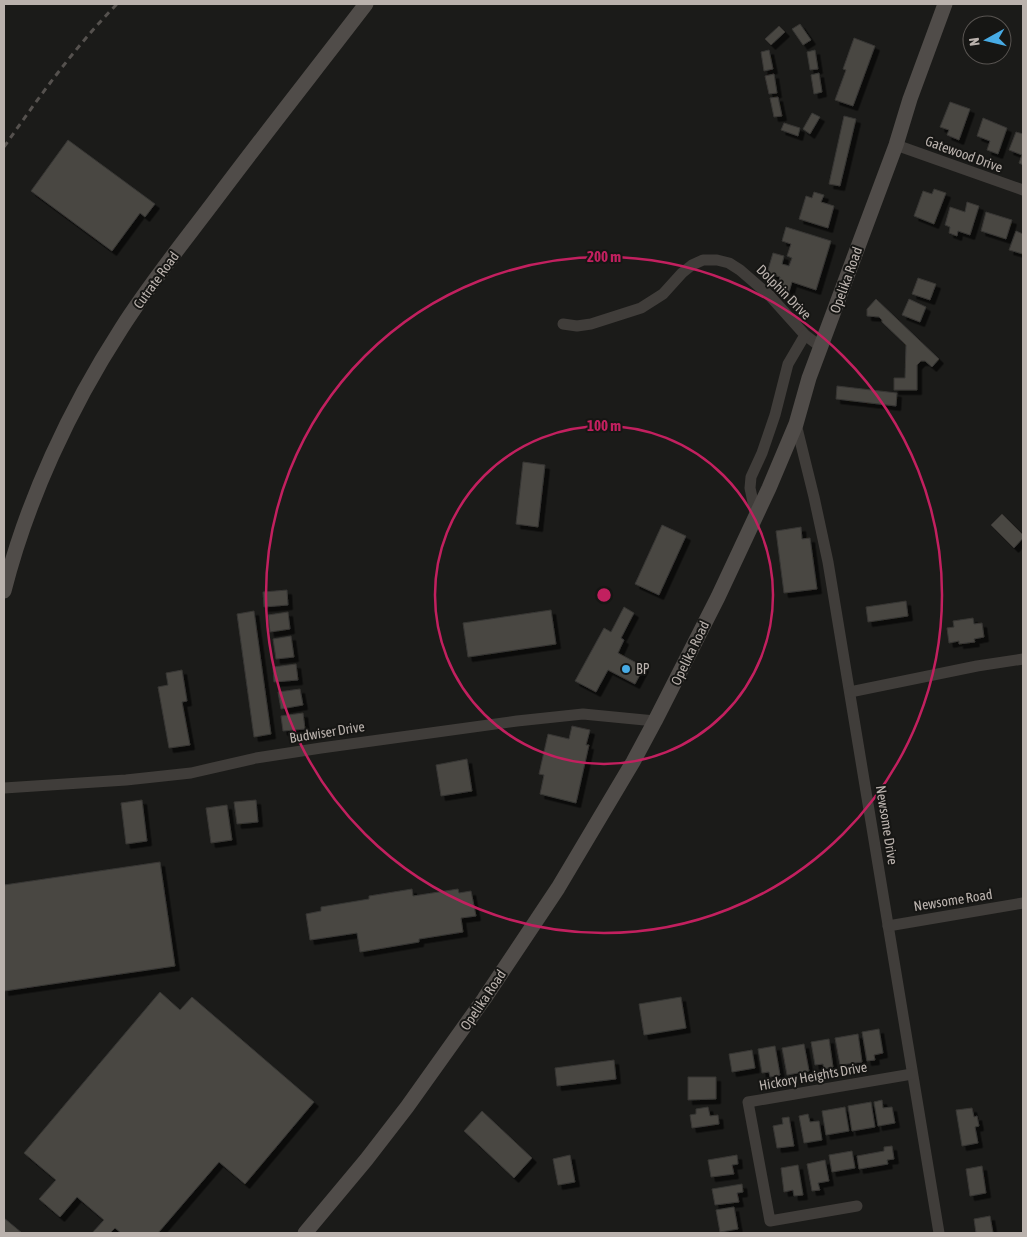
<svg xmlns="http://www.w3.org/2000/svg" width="1027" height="1237" font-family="'Asap Condensed',sans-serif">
<defs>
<filter id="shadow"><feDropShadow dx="4.5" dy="4.5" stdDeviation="0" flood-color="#0009"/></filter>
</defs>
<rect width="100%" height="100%" fill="#1b1b19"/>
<g fill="#484643" stroke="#373633" filter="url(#shadow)">
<polygon points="800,24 811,40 803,45 792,29"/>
<polygon points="779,26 785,32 771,45 765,39"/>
<polygon points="854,38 875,46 853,106 835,100 846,70 843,69"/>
<polygon points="769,50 773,69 764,71 761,52"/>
<polygon points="815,50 818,69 810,70 807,52"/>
<polygon points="819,73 822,92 814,94 811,75"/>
<polygon points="774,74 777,93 769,94 765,76"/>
<polygon points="778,97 782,116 774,117 770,98"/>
<polygon points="950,102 970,109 959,140 947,135 949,130 940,127"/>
<polygon points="812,113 820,117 810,134 803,129"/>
<polygon points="844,116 856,119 840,186 829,184"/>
<polygon points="983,118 1007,128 998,154 987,150 990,141 977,136"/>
<polygon points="784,123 800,128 798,136 781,130"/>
<polygon points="1016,132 1023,134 1023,165 1019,163 1022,155 1009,150"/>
<polygon points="68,140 155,204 145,217 140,213 112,251 31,191"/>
<polygon points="934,189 946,193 934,224 914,216 923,191 932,194"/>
<polygon points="814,192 824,195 821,202 834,206 828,228 799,219 806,196 812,198"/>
<polygon points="967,202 979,206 970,235 958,231 957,236 949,233 950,227 945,225 950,207 965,212"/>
<polygon points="986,212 1012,220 1006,239 981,231"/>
<polygon points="786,227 831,241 816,290 792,282 789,292 777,288 780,277 767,273 773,253 784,256 782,264 789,266 792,258 787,256 791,244 782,241"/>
<polygon points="1016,231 1023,234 1023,254 1009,250"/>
<polygon points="918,278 936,284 930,300 912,294"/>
<polygon points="876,299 939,359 932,367 925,361 921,361 917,365 917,390 894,390 894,378 905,378 906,345 882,322 882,320 879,317 867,316 867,309"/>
<polygon points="909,299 926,307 920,322 902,315"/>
<polygon points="837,386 897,393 896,406 836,399"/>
<polygon points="523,462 545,465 538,527 516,524"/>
<polygon points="1002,514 1023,535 1023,538 1014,548 991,525"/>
<polygon points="662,525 686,536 659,595 635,584"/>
<polygon points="801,527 802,539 810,538 817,589 784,593 776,531"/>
<polygon points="287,590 288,605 264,607 263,592"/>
<polygon points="906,601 908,616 868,622 866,607"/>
<polygon points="624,607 634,613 621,638 624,640 618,653 644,667 635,684 608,670 596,692 575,681 604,628 611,632"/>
<polygon points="551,610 556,644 468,657 463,623"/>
<polygon points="254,611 271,734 254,737 237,614"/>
<polygon points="288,612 290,629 270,632 268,615"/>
<polygon points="973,618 974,624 982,623 984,637 974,639 975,642 959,644 959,641 949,643 947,628 954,627 953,621"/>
<polygon points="291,636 294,657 276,659 273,639"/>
<polygon points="296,664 298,680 274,682 273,667"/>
<polygon points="182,670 187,701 182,702 190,745 169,748 158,687 168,685 166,673"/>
<polygon points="300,689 303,705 281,709 278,692"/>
<polygon points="303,713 305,729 283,731 281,716"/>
<polygon points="572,726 590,730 586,745 589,745 576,803 540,794 544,775 539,774 548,734 569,739"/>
<polygon points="467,759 472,791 441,796 436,765"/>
<polygon points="142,800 147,841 126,844 121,803"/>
<polygon points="256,800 258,822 237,824 234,802"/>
<polygon points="227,805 232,840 211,843 206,808"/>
<polygon points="160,862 175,966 4,991 4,885"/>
<polygon points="412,889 413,896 458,889 459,893 471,891 476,916 461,918 463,932 419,939 419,942 360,952 357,933 310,940 306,914 321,911 321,907 369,899 369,896"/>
<polygon points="160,992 180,1010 192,997 314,1102 245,1184 219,1162 158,1233 121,1233 115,1228 110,1233 92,1233 104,1220 77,1197 60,1217 39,1199 56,1180 24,1153"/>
<polygon points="681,997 686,1028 644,1035 639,1004"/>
<polygon points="879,1029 883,1053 874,1055 875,1060 867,1061 862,1032"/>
<polygon points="858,1034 862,1062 840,1065 835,1038"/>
<polygon points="829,1039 833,1067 824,1069 823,1064 815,1065 811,1042"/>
<polygon points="804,1044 809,1071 787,1075 782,1048"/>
<polygon points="775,1046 780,1075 770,1077 769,1072 762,1073 758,1049"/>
<polygon points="752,1050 755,1068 732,1072 729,1054"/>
<polygon points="614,1060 616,1079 557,1086 555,1068"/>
<polygon points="688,1077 716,1077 716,1099 688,1100"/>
<polygon points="882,1100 883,1108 892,1107 895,1123 878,1126 874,1102"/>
<polygon points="871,1102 875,1127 852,1131 848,1106"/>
<polygon points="708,1107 710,1116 718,1115 719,1124 692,1128 690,1115 696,1114 696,1109"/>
<polygon points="845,1107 849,1131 826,1135 822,1111"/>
<polygon points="972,1108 974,1117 977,1116 979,1126 975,1127 978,1143 962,1146 956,1110"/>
<polygon points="482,1111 532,1158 514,1178 464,1131"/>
<polygon points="808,1114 810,1122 819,1121 822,1140 804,1143 799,1116"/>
<polygon points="789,1117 794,1146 777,1148 773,1126 783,1124 782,1118"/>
<polygon points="892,1146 894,1159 887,1160 888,1164 859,1169 857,1156 884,1151 884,1147"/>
<polygon points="852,1151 855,1168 832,1172 829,1155"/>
<polygon points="570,1155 575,1182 558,1185 553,1159"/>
<polygon points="737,1155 738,1164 732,1165 734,1174 711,1177 708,1160"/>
<polygon points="825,1160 829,1181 818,1183 820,1190 812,1191 807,1164"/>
<polygon points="798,1165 803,1195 794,1196 793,1190 784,1192 781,1168"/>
<polygon points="982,1166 986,1193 970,1196 966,1169"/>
<polygon points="742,1184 743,1192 737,1193 739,1202 715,1205 712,1189"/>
<polygon points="734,1207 738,1229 720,1232 716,1210"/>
<polygon points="990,1216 993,1233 976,1233 974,1219"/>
<polygon points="4,1218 22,1233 4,1233"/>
</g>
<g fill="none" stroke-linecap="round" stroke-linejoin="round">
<g stroke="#403d3a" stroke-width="11">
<polyline points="896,145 1023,190"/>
<polyline points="563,324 577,326 591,324 641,308 663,294 682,273 692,265 703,260 717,260 729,263 740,270 770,296 805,335 821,347"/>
<polyline points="796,424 814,497 828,562 939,1233"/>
<polyline points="756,516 750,488 751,477 762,453 775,415 788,364 805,335"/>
<polyline points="850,692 977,666 1023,659"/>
<polyline points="4,788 126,780 191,773 256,758 321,748 517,721 583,714 655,721"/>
<polyline points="888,926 1023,903"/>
<polyline points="857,1206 770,1221 748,1102 912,1074"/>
</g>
<g stroke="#504c49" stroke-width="15">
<path d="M4,591C27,500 70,408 121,329C150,283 186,239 219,195C267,131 317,68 366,4"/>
<polyline points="305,1233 366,1160 407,1107 484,999 558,888 633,762 655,721 718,597 769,488 796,424 809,378 896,145 910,99 945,4"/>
</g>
<path stroke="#55514e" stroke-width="3" stroke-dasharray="6 5" stroke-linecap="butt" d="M4,147C39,97 74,48 117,4"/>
</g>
<g fill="none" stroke="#c2205f" stroke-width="2.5">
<circle cx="604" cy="595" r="169"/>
<circle cx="604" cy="595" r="338"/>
</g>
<circle fill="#47abe5" stroke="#161614" stroke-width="2" cx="626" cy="669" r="5"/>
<g text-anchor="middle" stroke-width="4" stroke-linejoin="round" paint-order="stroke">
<g font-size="14" fill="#bab2ad" stroke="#161614">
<text transform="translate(964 154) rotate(20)" y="5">Gatewood Drive</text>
<text transform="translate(156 280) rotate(-54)" y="5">Cutrate Road</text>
<text transform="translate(846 280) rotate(-70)" y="5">Opelika Road</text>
<text transform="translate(784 292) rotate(45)" y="5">Dolphin Drive</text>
<text transform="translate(690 653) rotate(-64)" y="5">Opelika Road</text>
<text transform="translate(327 732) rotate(-9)" y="5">Budwiser Drive</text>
<text transform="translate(887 825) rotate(81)" y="5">Newsome Drive</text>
<text transform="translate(953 900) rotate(-9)" y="5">Newsome Road</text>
<text transform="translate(483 1000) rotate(-56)" y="5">Opelika Road</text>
<text transform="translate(813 1076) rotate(-10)" y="5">Hickory Heights Drive</text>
</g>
<g font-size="14" fill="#bab2ad" stroke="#161614" text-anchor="start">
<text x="636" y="674">BP</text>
</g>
</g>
<circle cx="604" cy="595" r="8" fill="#c2205f" stroke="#161614" stroke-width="2.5"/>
<g font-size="15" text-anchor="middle" font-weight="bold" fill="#c2205f" stroke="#161614" stroke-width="4" stroke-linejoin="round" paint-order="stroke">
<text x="604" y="262">200 m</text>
<text x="604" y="431">100 m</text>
</g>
<rect width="1027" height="1237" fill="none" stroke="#bab2ad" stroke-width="10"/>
<g transform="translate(987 40) rotate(262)"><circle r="24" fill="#161614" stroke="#585451"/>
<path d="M0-4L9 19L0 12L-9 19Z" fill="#47abe5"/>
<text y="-8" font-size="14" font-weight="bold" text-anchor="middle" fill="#bab2ad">N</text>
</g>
</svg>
